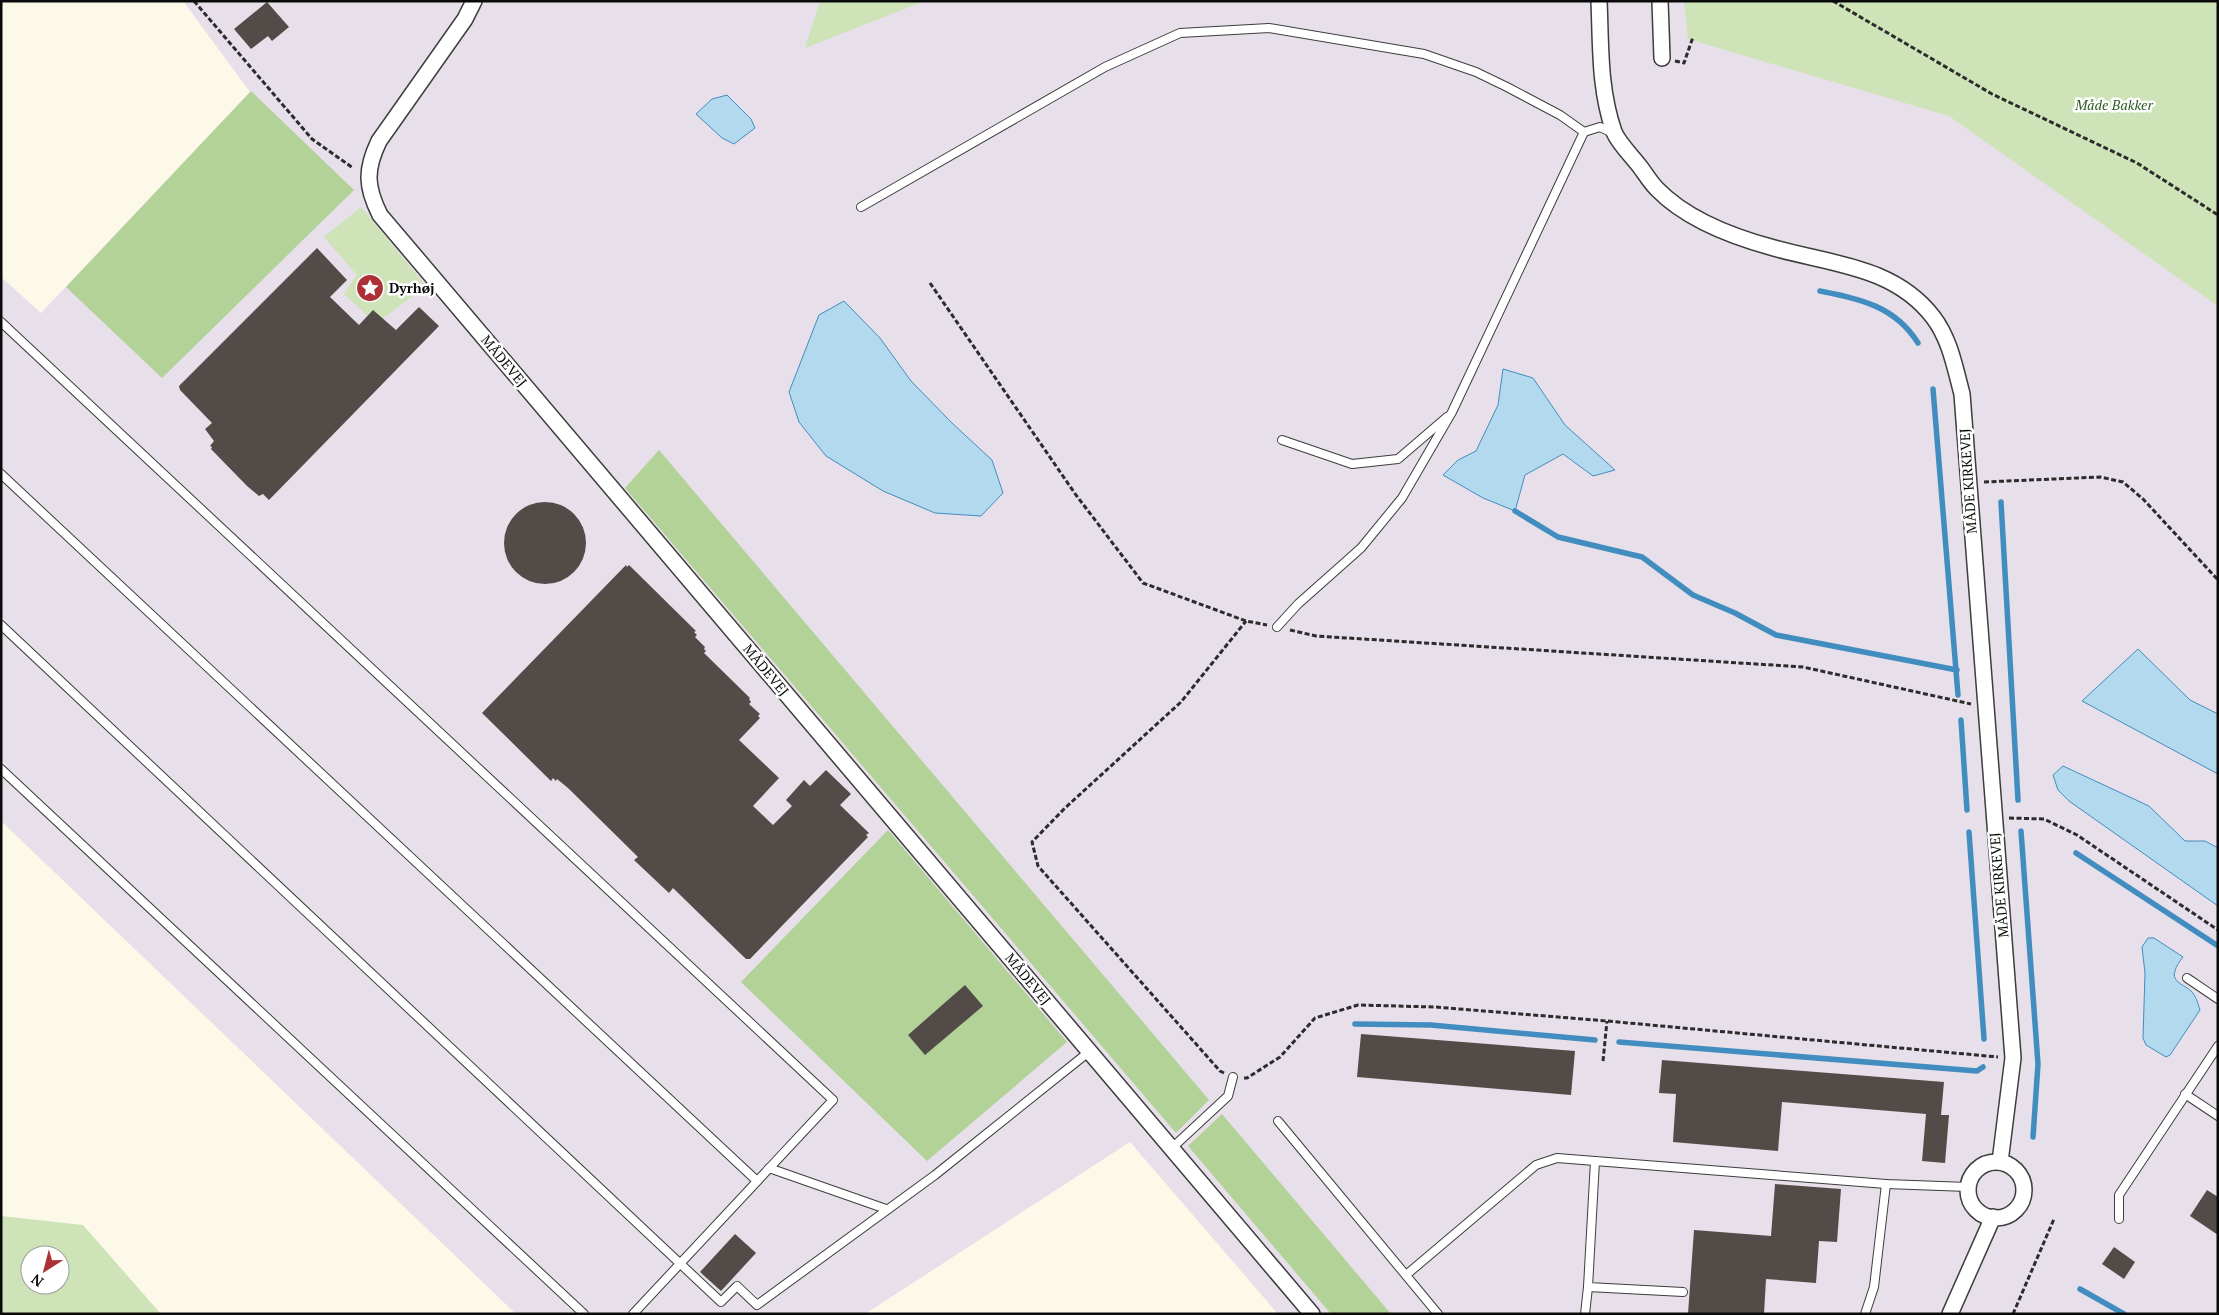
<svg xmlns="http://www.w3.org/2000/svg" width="2219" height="1315" font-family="'PT Serif',serif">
<rect width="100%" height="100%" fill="#fdf9e9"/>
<polygon fill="#e7dfe9" points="183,1 2218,1 2218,1314 1278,1314 1130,1142 865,1314 516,1314 1,821 1,277 41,313 250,92"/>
<g fill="#cee3b7" fill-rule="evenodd">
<polygon points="820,1 925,1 805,48"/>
<polygon points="1684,1 2218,1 2218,306 1949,116 1688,39"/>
<polygon points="361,207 426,286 382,319 373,310 368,316 344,294 357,275 324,237"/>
<path d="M1,1216L83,1225L161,1314H1ZM30,1255H60V1285H30Z"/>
</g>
<g fill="#b2d298">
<polygon points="251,91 354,190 162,378 66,287"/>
<polygon points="659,450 1209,1100 1176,1133 625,488"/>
<polygon points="888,830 1067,1042 927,1161 741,982"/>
<polygon points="1222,1114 1391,1314 1331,1314 1188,1146"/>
</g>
<g fill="#b3d9ef" stroke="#428dbf">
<polygon points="727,95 751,119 755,128 734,144 722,138 696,114 712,99"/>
<polygon points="844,301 880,338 911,381 952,423 992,460 1003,493 981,516 935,513 883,491 826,456 799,422 789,392 819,315"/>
<polygon points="1503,369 1533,378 1565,425 1615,470 1593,476 1563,454 1525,475 1515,511 1483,498 1443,475 1458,460 1476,451 1498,405"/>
<polygon points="2138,649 2190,700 2218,714 2218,774 2082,701"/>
<polygon points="2063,766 2149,806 2185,841 2205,841 2218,848 2218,906 2069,801 2058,790 2053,775"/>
<path d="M2148,938H2154L2183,957C2180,961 2176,966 2175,971C2171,982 2185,985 2191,991C2196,996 2198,1003 2200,1010L2170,1055L2166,1057L2146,1045L2143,1038L2145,973L2142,947Z"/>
</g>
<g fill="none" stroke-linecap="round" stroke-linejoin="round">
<g stroke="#428dbf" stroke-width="5.5">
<path d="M1820,291C1860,299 1895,306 1918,343"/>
<polyline points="1933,389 1958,695"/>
<polyline points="2001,502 2018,800"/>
<polyline points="1515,511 1558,537 1642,557 1693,595 1735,613 1776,635 1957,670"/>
<polyline points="1961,720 1967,810"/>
<polyline points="2021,831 2038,1064 2033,1137"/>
<polyline points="1969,832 1984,1039"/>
<polyline points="2076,853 2218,946"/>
<polyline points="1355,1024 1431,1025 1595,1040"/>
<polyline points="1619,1042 1977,1071 1983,1067"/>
<polyline points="2080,1289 2124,1314"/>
</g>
</g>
<g fill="#524b48">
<polygon points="267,2 289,27 272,41 268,36 251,49 234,29"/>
<polygon points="317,248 347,280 330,297 359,325 373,310 396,330 419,307 439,326 269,500 263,494 259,496 247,486 211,449 212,447 210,446 214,441 205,429 212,423 180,390 179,386"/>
<circle cx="545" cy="543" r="41"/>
<polygon points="626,565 627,567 629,565 696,631 694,632 697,635 695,637 705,647 704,649 706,651 704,653 750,698 749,699 751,702 749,704 760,714 758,716 760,718 739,740 779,778 753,806 773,825 792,806 786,800 804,780 810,786 826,770 851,794 840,805 869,833 866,835 868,837 750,959 746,959 673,888 669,893 634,860 638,857 568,788 557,779 556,781 553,778 551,781 482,713"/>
<polygon points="965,985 983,1006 925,1055 908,1035"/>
<polygon points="1361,1034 1575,1051 1571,1095 1357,1077"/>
<polygon points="1662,1060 1944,1082 1941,1115 1949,1115 1945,1163 1922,1161 1926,1114 1782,1102 1778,1151 1673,1142 1676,1094 1659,1093"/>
<polygon points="1775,1184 1841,1189 1837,1242 1819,1241 1816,1283 1766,1279 1764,1314 1688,1314 1694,1230 1771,1236"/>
<polygon points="2207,1190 2218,1197 2218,1235 2190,1216"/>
<polygon points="735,1234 756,1253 721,1291 700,1272"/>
<polygon points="2114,1247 2135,1262 2124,1279 2102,1264"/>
</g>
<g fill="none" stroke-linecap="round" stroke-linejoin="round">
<g stroke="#3d3d3d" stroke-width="10">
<g id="lane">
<polyline points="1584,132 1600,127 1613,133"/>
<polyline points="861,207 1105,67 1180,33 1269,28 1424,54 1476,72 1507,87 1560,115 1584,132 1452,412 1402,498 1361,548 1298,604 1277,627"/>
<polyline points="1,322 833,1100 633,1314"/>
<polyline points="1282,440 1352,464 1398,459 1447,417"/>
<polyline points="1,474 757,1181"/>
<polyline points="1,625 721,1302 737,1286 757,1305 935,1175 1090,1051"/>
<polyline points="1,769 584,1314"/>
<polyline points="2187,978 2218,999"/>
<polyline points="2185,1094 2218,1116"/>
<polyline points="1278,1121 1438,1314"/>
<polyline points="1172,1148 1228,1096 1233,1077"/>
<polyline points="769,1168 886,1209"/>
<polyline points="2119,1219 2119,1195 2218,1046"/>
<polyline points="1406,1275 1536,1165 1557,1158 1595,1161"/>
<polyline points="1683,1292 1588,1287 1595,1161 1886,1184 1968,1187"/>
<polyline points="1585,1314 1588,1287"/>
<polyline points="1865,1314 1874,1287 1886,1184"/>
</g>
</g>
<g stroke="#3d3d3d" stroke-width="18">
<g id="street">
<path d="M474,1L465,19L379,141C365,170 366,187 380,215L1312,1314"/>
<path d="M1599,1C1601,47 1599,88 1614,132C1619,144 1633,157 1641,168C1646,175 1651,183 1657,189C1687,220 1733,237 1774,248C1830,264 1894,266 1933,317C1950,339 1955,368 1962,394L2013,1058L2000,1162"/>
<polyline points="1660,1 1662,58"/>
<circle cx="1996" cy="1190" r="28"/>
<polyline points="1950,1314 1993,1217"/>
</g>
</g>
<g stroke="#2c2c2c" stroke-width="3" stroke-dasharray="5 2.5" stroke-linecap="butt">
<polyline points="194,1 312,139 353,168"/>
<polyline points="1833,1 1992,94 2137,163 2218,215"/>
<polyline points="1675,61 1684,63 1693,37"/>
<polyline points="930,283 1076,495 1143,583 1246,621 1267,625"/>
<polyline points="1984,482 2100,477 2123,482 2143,499 2218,580"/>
<polyline points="1290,630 1316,636 1803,667 1971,704"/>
<polyline points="2009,818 2044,819 2077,835 2218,930"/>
<polyline points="1603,1061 1607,1021"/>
<polyline points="1224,1073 1220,1071 1038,866 1032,842 1065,808 1181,702 1246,621"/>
<polyline points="1244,1078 1247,1078 1280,1057 1315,1018 1358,1005 1435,1007 1607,1021 1998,1057"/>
<polyline points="2013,1314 2054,1219"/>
</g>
<use href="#lane" stroke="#fff" stroke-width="8"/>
<use href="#street" stroke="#fff" stroke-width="15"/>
</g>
<defs>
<g id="sight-disc" transform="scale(1.4375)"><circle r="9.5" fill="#ab3137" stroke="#fff"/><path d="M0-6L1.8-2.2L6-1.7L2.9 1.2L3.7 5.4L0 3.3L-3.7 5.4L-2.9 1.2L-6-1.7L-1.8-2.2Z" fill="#fff"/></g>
</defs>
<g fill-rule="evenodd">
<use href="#sight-disc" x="370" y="288"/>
</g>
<g text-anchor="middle" stroke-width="5" stroke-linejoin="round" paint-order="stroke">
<g font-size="14" font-style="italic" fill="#2e5a22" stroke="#fff">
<text x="2114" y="110">Måde Bakker</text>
</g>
<g font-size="14" font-weight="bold" fill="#0a0a0a" stroke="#fff" text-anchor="start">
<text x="389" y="293">Dyrhøj</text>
</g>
<g font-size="14" fill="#0a0a0a" stroke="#fff">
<text transform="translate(504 361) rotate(50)" y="5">MÅDEVEJ</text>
<text transform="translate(1968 481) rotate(-94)" y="5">MÅDE KIRKEVEJ</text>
<text transform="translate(766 670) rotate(50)" y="5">MÅDEVEJ</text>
<text transform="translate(1999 885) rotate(-95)" y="5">MÅDE KIRKEVEJ</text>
<text transform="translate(1028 979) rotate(50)" y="5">MÅDEVEJ</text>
</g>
</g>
<rect width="2219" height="1315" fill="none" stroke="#0a0a0a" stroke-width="5"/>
<g transform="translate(45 1270) rotate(216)"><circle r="24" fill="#ffffff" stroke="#9d9d9d"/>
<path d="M0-4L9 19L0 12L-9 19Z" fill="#ab3137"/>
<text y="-8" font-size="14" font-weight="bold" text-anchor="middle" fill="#0a0a0a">N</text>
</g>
</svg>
